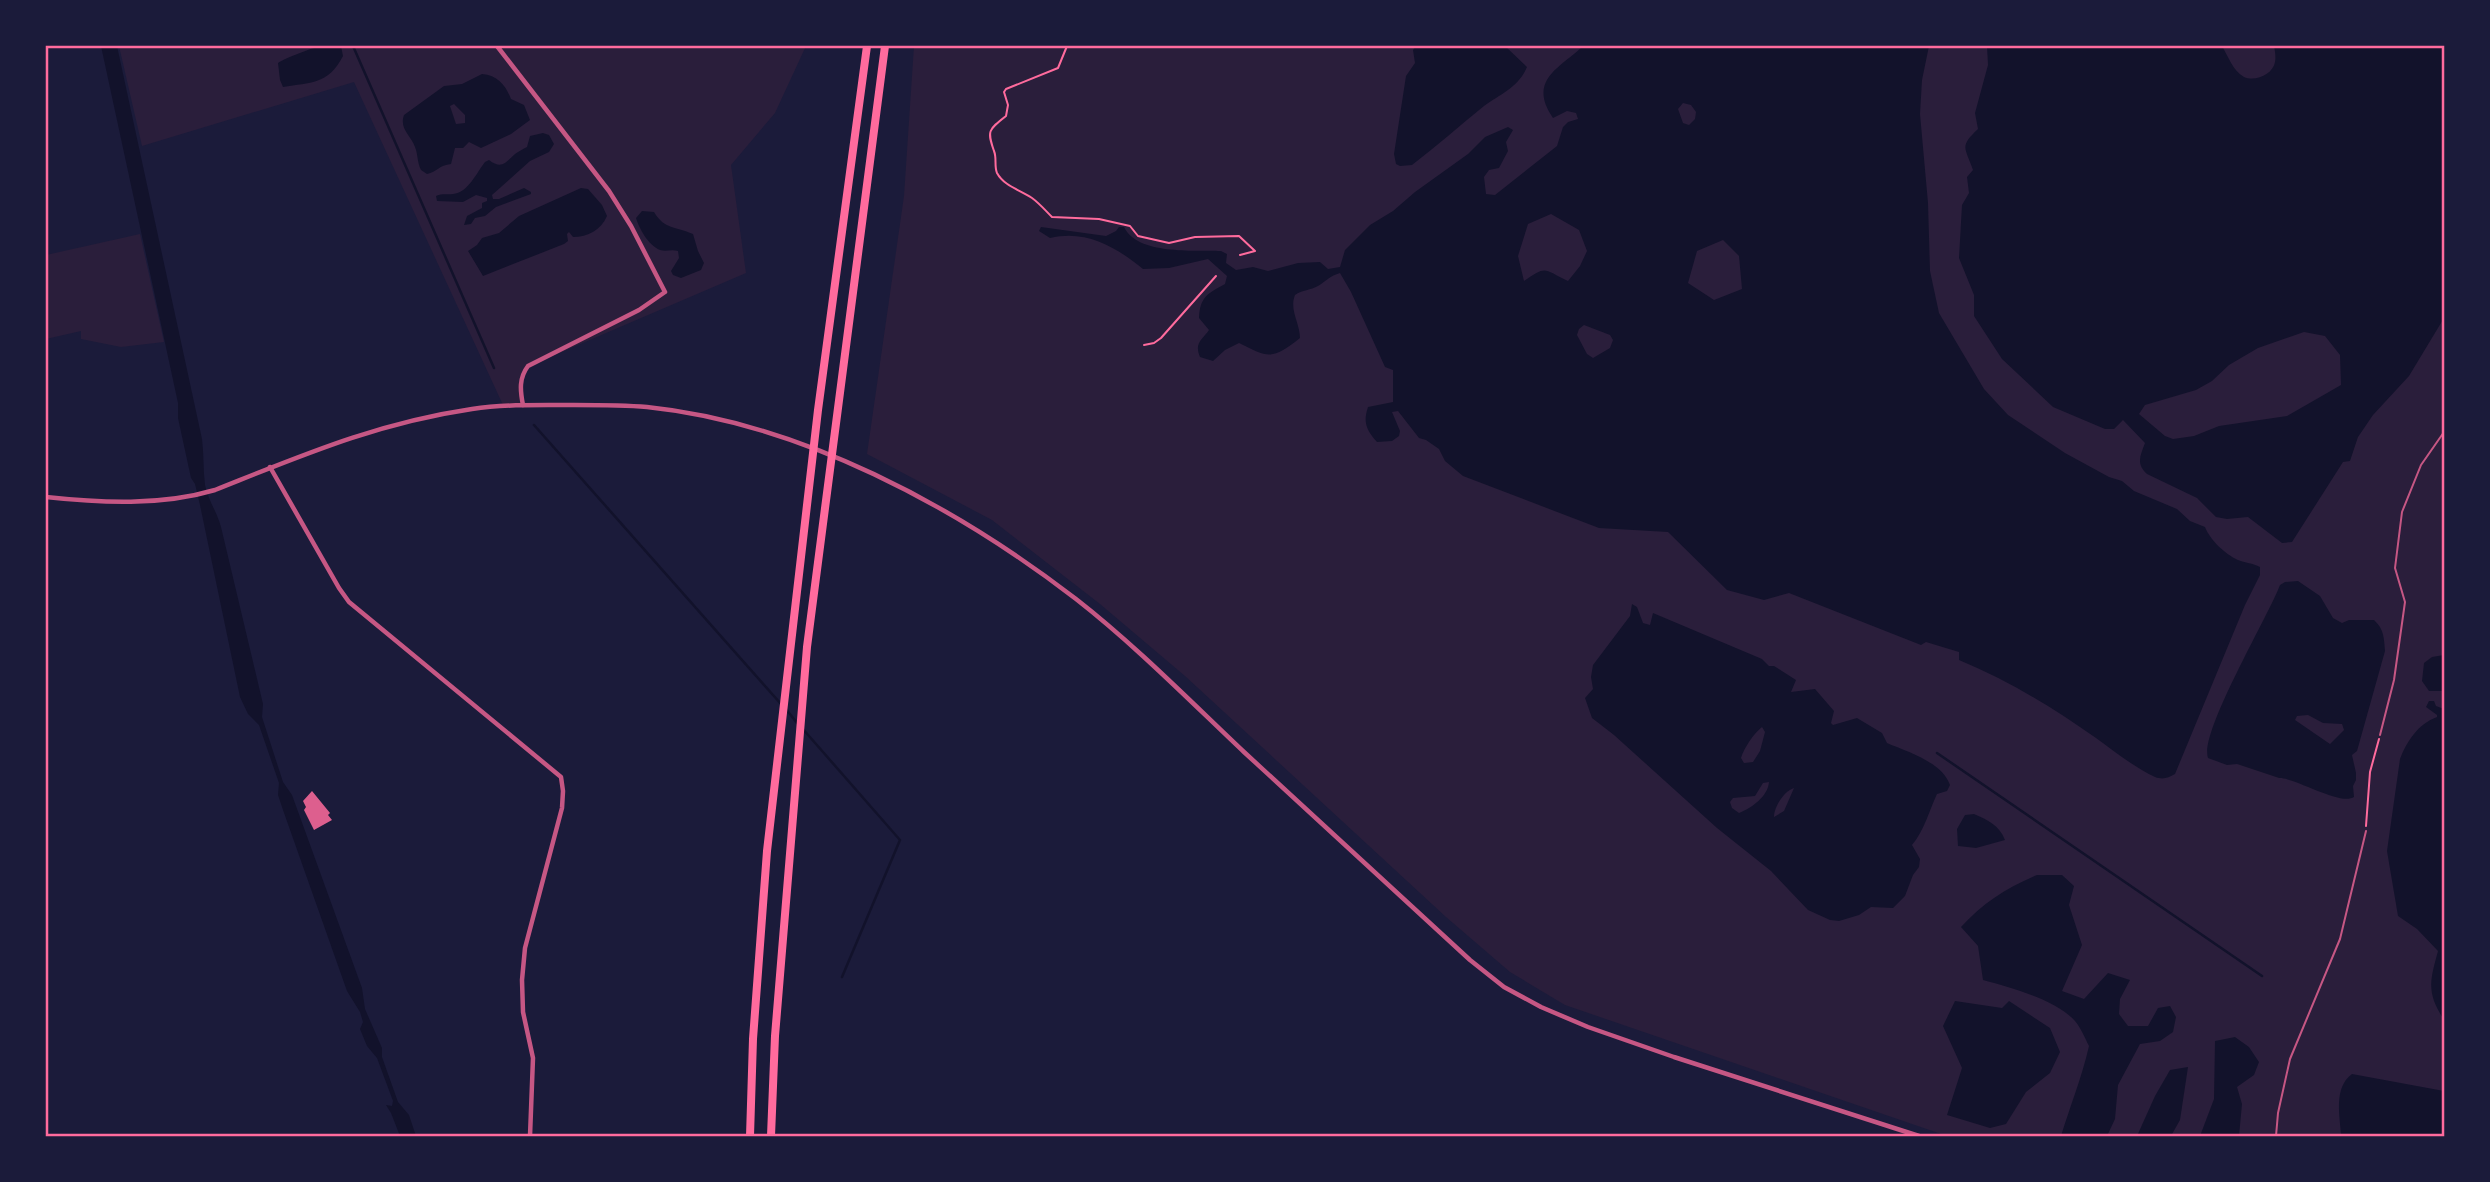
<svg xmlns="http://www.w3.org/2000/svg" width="2490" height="1182" font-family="'Golos Text',sans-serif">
<rect width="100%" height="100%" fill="#1b1b3a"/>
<g fill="#2a1e3b">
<polygon points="119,46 806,46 775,113 731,165 746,273 529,366 522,374 523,405 503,405 354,82 142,146"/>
<polygon points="914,46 2444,46 2444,1136 1947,1136 1565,1005 1510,972 1446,917 1185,676 1100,604 992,520 867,454 904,196"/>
<polygon points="140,234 164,342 121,347 81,339 81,331 46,339 46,255"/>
</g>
<g fill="#12122b" fill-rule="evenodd">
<path d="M101,46H117L202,439C204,454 203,470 205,485C208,500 217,512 221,527L263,704L262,717L283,782L292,795L362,988L365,1009L382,1048V1057L398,1102L409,1115L416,1136H400L391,1113L386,1105L392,1106L393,1101L377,1058L367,1046L360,1029L363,1022L360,1012L347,991L283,810L278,795L279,783L259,725L248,714L240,697L200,505L195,484L191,478L178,418V403Z"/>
<path d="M321,46H341L343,56C328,85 311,82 283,87L280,80L278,63C285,58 312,48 321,46Z"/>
<path d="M1416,46H1505L1527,67C1518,88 1500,94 1484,106C1459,126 1437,146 1412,165L1400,166L1396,164L1394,154L1406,76L1415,63L1413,50Z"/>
<path d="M1583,46H1929L1922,80L1920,114L1928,203L1930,271L1939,313L1984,389L2008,415L2065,453L2109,477L2122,481L2134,491L2177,509L2190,521L2205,527C2210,540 2225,554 2238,560C2245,563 2253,563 2260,567V575L2245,605L2175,774C2168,778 2163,780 2155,777C2134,767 2115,752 2096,738C2053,708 2008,680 1959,660V652L1926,642L1921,645L1789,593L1764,600L1727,590L1668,532L1599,528L1463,476L1445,461L1439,449L1426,440L1419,438L1398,411L1392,412L1400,431L1399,436L1392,441L1377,442C1366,430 1363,422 1368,407L1393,402V370L1385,367L1351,292L1340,273C1330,276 1326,281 1318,286C1311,290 1302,290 1295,295C1289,310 1300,323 1300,338C1272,360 1269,358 1239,343L1225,350L1213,361L1200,357C1194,343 1202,340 1209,330L1199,318C1200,297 1208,293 1225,284L1227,276L1208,259L1169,268L1143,269C1116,247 1086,229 1050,238L1039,231L1041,227L1106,236L1116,231L1119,227H1124C1137,255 1194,250 1221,251L1227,254L1226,263L1236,270L1253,267L1268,271L1298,263L1320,262L1328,269L1340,267L1345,250L1370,225L1393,211L1415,192L1468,154L1485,137L1508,127L1513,130L1506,142L1508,151L1499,168L1489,170L1484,177L1486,194L1495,195L1557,146L1563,127L1568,122L1578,119L1576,113L1567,111L1553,118C1527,80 1560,68 1583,46ZM1683,103L1691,105L1696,112L1695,119L1689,125L1683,123L1678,109ZM1551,214L1579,230L1587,251L1580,266L1568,281C1543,269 1547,265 1524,281L1518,256L1528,224ZM1723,240L1739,256L1742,289L1714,300L1688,283L1697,251ZM1584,325L1610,335L1613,340L1610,348L1593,358L1587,354L1577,335L1579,329Z"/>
<path d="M1987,46H2222C2228,56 2233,71 2244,77C2256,82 2273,74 2275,62C2276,57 2275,51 2274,46H2444V318L2409,376L2373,415L2358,437L2350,461L2343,462L2292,542L2282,543L2248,517L2227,519L2216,517L2197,498L2147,474C2136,464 2140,456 2145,443L2123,420L2114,429H2105L2053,407L2002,359L1974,316V295L1959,258L1962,205L1969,193L1967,177L1973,170C1965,147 1959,147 1978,129L1975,113L1988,65ZM2304,332L2325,336L2340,355L2341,385L2287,416L2219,426L2194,436L2173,439L2165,436L2139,414L2145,405L2196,390L2212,381L2229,365L2258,348Z"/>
<path d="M482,74C498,75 506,86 511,99L524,105L530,120L511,134L481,148L469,142L463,148H455L451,164C439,165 437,172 427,174L421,170C417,162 418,154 415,147C411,135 399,129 404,115L444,86L462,84ZM454,104L465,115V123L456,124L450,106Z"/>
<path d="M543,133L549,135L554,144L549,152L530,161L492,195L493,199H499L524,188L531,192V194L496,207L485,216L475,218L471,224L464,225L467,216L482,208V203L487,201V198L476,195L463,202L437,201L436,196C443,193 447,195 453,194C468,193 477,172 485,162L489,160C502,170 506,162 515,154C519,151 523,149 527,147L530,136Z"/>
<path d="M581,188L588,189L602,205L607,216C601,230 588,237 573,237L569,232L567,234L568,241L564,244L483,276L468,251L477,245L482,238L499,233L519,216Z"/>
<path d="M642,211L654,212C665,230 675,226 693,234L698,251L704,263L701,270L681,278L673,275L671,271L679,258L678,251C671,249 666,252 660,250C648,245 639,228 636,218Z"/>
<path d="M2298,581L2320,596L2333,618L2342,623L2349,620H2374C2384,629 2384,638 2385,651L2357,751L2352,755L2356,773V780L2353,786L2354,797C2340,806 2294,777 2279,778L2237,764L2227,765L2208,758C2199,733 2268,617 2280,585L2285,582ZM2308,715L2323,723L2342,724L2344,730L2330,744L2295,720L2297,716Z"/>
<path d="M1632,604L1637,607L1643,623L1650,625L1653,613L1762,659L1769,666H1774L1796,680L1791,692L1815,689L1834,711L1831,723L1833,725L1857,718L1882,733L1887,743C1908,752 1942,762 1950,785L1947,791L1937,794C1929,811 1924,831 1912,845L1920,859L1919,867L1913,875L1905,896L1893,908L1871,907L1859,915L1839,921L1830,920L1808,910L1771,871L1717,828L1614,735L1592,718L1585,698L1593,689L1591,677L1593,665L1630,616ZM1762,727L1765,732L1760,751L1753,762L1744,763L1741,758C1744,748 1754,733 1762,727ZM1769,782C1768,796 1752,808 1739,813L1732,808L1730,802L1733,798L1755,796L1763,783ZM1794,788L1784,811L1774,817C1774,807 1784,791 1794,788Z"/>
<polygon points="2444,655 2444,691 2429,691 2422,681 2424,663 2432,657"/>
<path d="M2429,701H2434L2436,706L2444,709V1020C2426,992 2430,981 2438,951L2417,929L2398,916L2387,851L2400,759C2407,741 2418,724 2437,717V715L2426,707Z"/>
<path d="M1974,814C1988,820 1999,825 2005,840L1976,848L1958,846L1957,829L1965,815Z"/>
<path d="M2037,875H2062L2074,886L2069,905L2082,945L2062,991L2084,999L2108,973L2130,980L2120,999L2119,1014L2128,1026H2148L2158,1008L2170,1006L2176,1017L2173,1032L2160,1041L2140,1044L2118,1085L2115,1119L2107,1136H2061C2070,1106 2082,1077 2089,1046C2085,1038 2081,1028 2075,1021C2057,1000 2009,987 1983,980L1978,946L1961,927C1983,903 2006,888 2037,875Z"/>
<polygon points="1955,1001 2002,1008 2009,1001 2050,1028 2060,1052 2050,1073 2026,1092 2006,1124 1990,1128 1947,1115 1962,1068 1943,1026"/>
<polygon points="2235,1037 2249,1047 2259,1062 2254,1075 2237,1087 2242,1104 2239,1136 2200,1136 2214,1099 2215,1041"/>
<polygon points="2188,1067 2180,1120 2171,1136 2137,1136 2155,1096 2170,1070"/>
<path d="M2352,1074L2444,1091V1136H2341C2340,1116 2333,1088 2352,1074Z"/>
</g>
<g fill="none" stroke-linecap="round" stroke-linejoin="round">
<g stroke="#12122b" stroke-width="2.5">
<polyline points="353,46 494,368"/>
<polyline points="534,425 781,704"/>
<polyline points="786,709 797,723"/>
<polyline points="802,728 900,840 842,977"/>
<polyline points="1937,753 2262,976"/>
</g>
</g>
<polygon fill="#dd5f8e" points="312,791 330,813 328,815 332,820 314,830 304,810 306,807 303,801"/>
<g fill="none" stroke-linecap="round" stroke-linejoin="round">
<g stroke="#ff6b9d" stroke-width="2">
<path d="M1067,46L1058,68L1006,89L1004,92L1008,105L1006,116C988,130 987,131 994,151C997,158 994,166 997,173C1004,186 1020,190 1032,198C1039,203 1046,211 1052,217L1099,219L1130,226L1138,236L1169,243L1195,237L1239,236L1255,251L1240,255"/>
<polyline points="1144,345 1154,343 1161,338 1216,276"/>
<polyline points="2366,826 2370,772 2379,739"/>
</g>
<g stroke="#c65784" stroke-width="2">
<polyline points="2380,735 2394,680 2405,602 2395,568 2402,512 2421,465 2444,432"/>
<polyline points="2276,1136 2278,1113 2290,1059 2340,939 2366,831"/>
</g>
<g stroke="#c65784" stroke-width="4.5">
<path d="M497,46L609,191L631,226L665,292L639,310L528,366C519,378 520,390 523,405"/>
<polyline points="270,467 339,588 349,602 561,777 563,791 562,808 525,948 522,980 523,1012 533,1058 530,1136"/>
<path d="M46,497C101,503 161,506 215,490C303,455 377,423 472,409C506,404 540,405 574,405C599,405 623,405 647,407C801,423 955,506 1076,599C1135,645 1189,700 1244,752C1319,821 1394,891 1470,960L1504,987L1541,1007L1588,1027L1674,1057L1919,1136"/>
</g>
<g stroke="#ff6b9d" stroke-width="8">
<polyline points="750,1136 753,1039 767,851 818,410 867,46"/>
<polyline points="771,1136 775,1036 807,647 885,46"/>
</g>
</g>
<rect width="2490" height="1182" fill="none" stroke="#1b1b3a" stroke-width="94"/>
<rect x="47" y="47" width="2396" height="1088" fill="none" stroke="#ff6b9d" stroke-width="2.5"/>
</svg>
